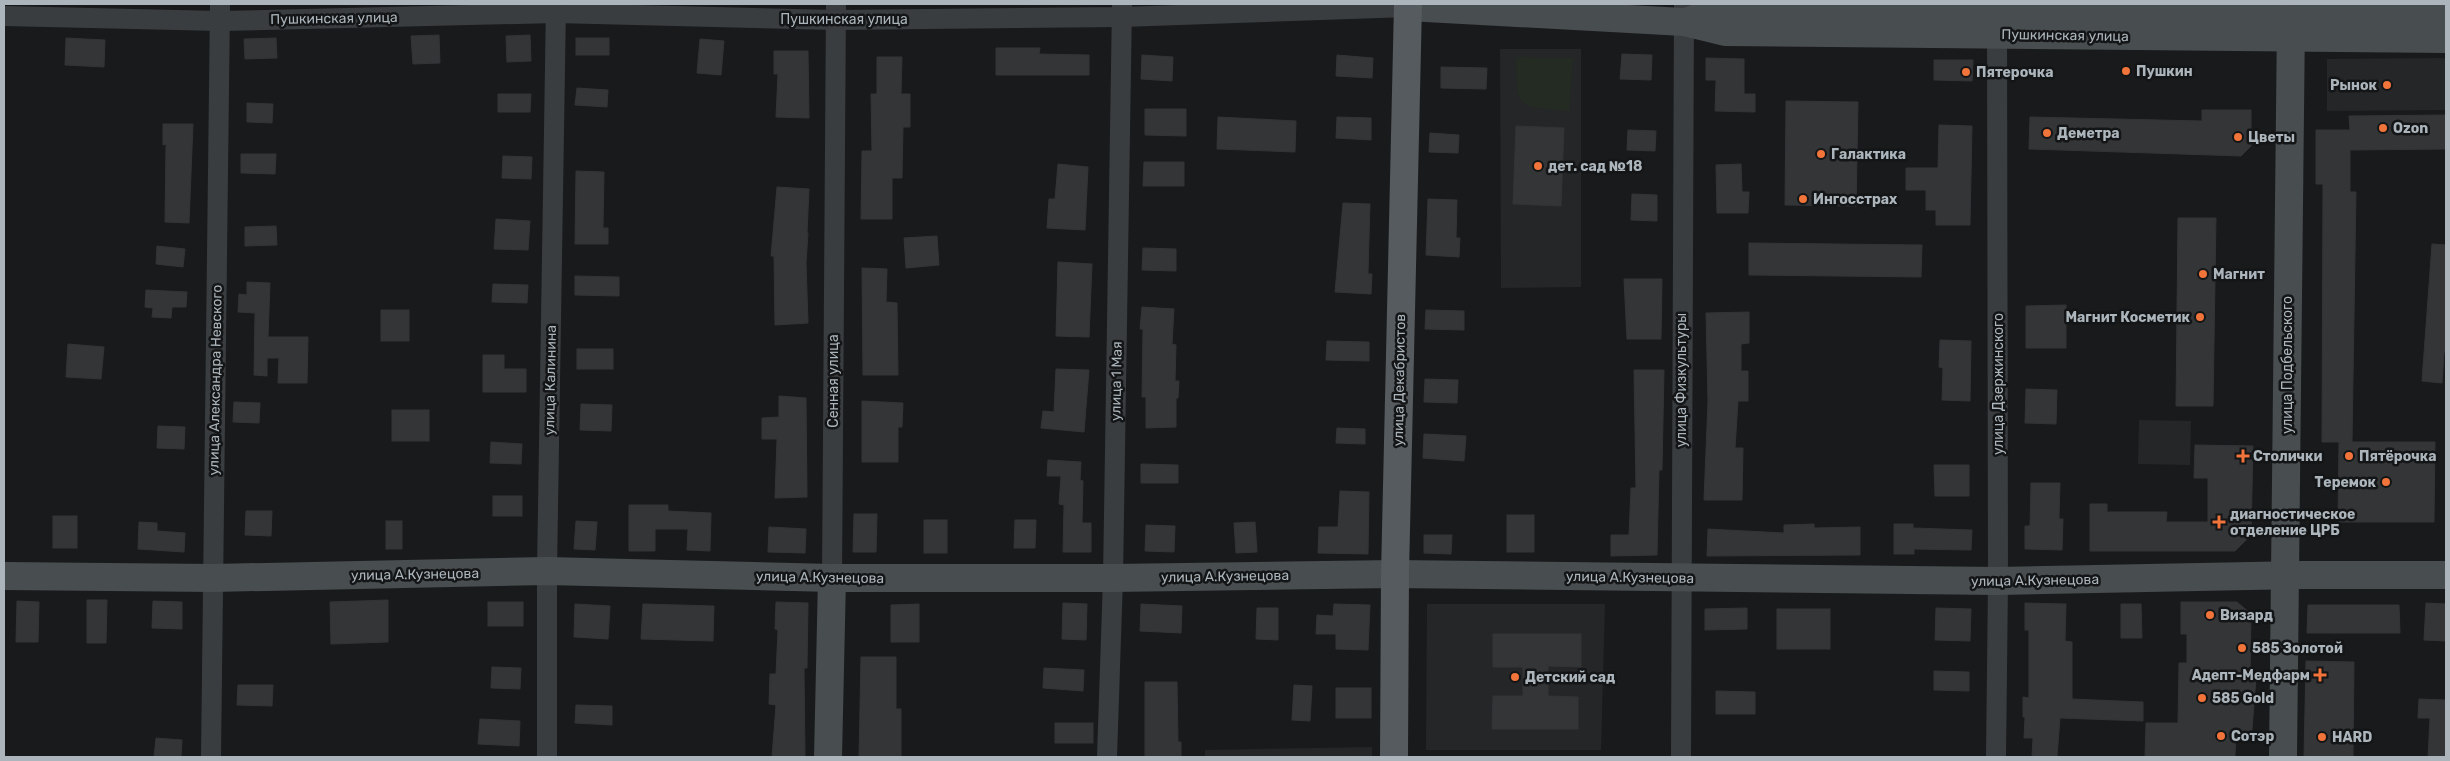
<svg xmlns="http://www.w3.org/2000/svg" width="2450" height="761" font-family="Rubik,sans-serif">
<rect width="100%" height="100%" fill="#191a1b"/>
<g fill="#252628">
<polygon points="1500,49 1581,49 1581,287 1501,288"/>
<polygon points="2446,58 2446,110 2327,111 2327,59"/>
<polygon points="2139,420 2191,421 2190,465 2138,464"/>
<polygon points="1427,604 1605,604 1601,750 1426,750"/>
<polygon points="1372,747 1372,757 1205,757 1205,750"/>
</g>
<path fill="#242b23" d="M1516,57L1573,58L1569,111C1517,106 1517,111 1516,57Z"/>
<g fill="#343537" stroke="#333437">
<polygon points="439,35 440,63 413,64 411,36"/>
<polygon points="530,35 531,61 507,62 506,36"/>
<polygon points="66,38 105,40 104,67 65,65"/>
<polygon points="276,38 277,58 245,59 244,39"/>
<rect x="576" y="38" width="33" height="17"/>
<polygon points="700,39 724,41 721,75 697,73"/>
<polygon points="996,48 1040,48 1039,54 1089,55 1089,75 996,75"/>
<polygon points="774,51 808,51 809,118 776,117 778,74 774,74"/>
<polygon points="1622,54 1652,55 1651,80 1620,79"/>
<polygon points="1142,55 1173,57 1172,81 1141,79"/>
<polygon points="1337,55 1373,58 1372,78 1336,76"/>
<polygon points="877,57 902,57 901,94 910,94 910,127 903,127 902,178 892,178 892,219 861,219 862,151 872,151 871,94 877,94"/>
<polygon points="1706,58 1744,59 1744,94 1755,94 1755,112 1715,111 1716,80 1706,80"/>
<polygon points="1934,60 1973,60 1972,81 1934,80"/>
<polygon points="1441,67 1487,68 1486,89 1441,88"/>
<polygon points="577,88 608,90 607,107 575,105"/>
<polygon points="498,94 531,94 530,112 498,112"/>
<polygon points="1786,101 1858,102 1856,206 1785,205"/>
<polygon points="247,103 273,104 272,123 247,122"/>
<polygon points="1145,109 1186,109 1186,136 1145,135"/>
<polygon points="2202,110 2251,110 2251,146 2241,156 2029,149 2030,117 2202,121"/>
<polygon points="2446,115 2446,149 2350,150 2350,192 2356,192 2352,442 2435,442 2434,522 2338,522 2339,442 2322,442 2323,184 2316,184 2316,130 2350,130 2349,116"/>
<polygon points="1218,117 1296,121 1295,152 1217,149"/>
<polygon points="1337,117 1371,118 1371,140 1336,138"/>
<polygon points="163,124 193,124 189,223 165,222 166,144 163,145"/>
<polygon points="1939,125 1972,126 1970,225 1936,225 1936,210 1926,210 1926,190 1906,190 1906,168 1938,168"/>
<polygon points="1516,126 1564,128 1561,206 1513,204"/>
<polygon points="1628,130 1656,131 1655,151 1627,150"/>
<polygon points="1430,133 1459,135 1458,153 1429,152"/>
<polygon points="241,154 276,154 275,174 241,173"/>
<polygon points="503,156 532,157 531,179 502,178"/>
<polygon points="1144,162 1184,162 1184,186 1143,186"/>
<polygon points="1058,164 1088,167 1085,230 1047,228 1049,199 1055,199"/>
<polygon points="1741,164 1742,192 1749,192 1748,213 1717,213 1716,165"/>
<polygon points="576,171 604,172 603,228 608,228 608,244 575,244"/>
<polygon points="777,187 809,189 807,233 808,233 806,263 808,323 775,325 774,256 771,256"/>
<polygon points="1632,194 1657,195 1657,221 1631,220"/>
<polygon points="1428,199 1457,200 1456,238 1460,238 1459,257 1426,255"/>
<polygon points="1343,203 1370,204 1368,274 1372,274 1371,294 1335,292"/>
<polygon points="2178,218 2216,218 2213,406 2176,406"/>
<polygon points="496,219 530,221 528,250 494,249"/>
<polygon points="276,226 277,245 245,246 245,227"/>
<polygon points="937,236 939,265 906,268 904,238"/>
<polygon points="1749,243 1922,245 1921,277 1749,275"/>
<polygon points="2432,244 2446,245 2446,352 2444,352 2442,383 2422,381"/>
<polygon points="157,246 185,249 183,267 156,264"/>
<polygon points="1143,248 1176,249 1176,271 1142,270"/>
<polygon points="1058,262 1092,264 1089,337 1056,336"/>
<polygon points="862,268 887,269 886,302 897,303 898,375 863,375"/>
<polygon points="575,276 619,277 619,296 575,295"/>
<polygon points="1624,279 1662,279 1661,339 1627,339"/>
<polygon points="247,282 270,283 268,337 308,337 307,383 278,383 279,358 267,358 267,376 254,375 255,313 238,312 239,294 247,295"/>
<polygon points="493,284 528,285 527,303 492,302"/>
<polygon points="146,290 187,292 186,307 172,307 171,318 152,317 153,308 145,307"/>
<polygon points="2066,305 2066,348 2026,348 2026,306"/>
<polygon points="1142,307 1174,309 1172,344 1176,345 1175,381 1179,381 1178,398 1176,398 1176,427 1146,428 1146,397 1142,397 1143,329 1140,329"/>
<rect x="381" y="310" width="28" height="31"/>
<polygon points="1426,310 1464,311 1464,330 1425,329"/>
<polygon points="1749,312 1749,343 1741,344 1741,371 1748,371 1748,401 1738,401 1735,448 1743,448 1742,500 1704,500 1708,401 1706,313"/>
<polygon points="1940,340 1971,341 1970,401 1942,400 1943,368 1939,367"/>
<polygon points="1327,341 1369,342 1369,361 1326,360"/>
<polygon points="68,344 104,347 101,379 66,377"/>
<rect x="577" y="349" width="36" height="20"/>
<polygon points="483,355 504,355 504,369 526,369 526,392 483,392"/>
<polygon points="1056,369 1089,370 1084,432 1041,428 1043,411 1054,412"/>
<polygon points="1634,370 1664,370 1662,470 1659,470 1657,555 1611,556 1611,535 1629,535 1631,488 1636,488"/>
<polygon points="1425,379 1458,380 1457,403 1424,402"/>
<polygon points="2026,389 2057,390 2056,424 2025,423"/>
<polygon points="779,396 806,398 807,497 775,498 777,439 762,439 762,418 779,417"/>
<polygon points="862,401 903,403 902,427 898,427 898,462 862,462"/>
<polygon points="234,402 260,403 259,423 233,422"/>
<polygon points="581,404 612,405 611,431 580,430"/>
<rect x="392" y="410" width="37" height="31"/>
<polygon points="158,426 185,427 184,449 157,448"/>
<polygon points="1337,428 1365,429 1365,444 1336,443"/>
<polygon points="1424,434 1466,436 1464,461 1423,458"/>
<polygon points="491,442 522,444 521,464 490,463"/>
<polygon points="2195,445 2253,446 2251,535 2235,551 2090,551 2090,504 2107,504 2107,512 2167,512 2166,522 2208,522 2208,478 2194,478"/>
<polygon points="1048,460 1081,462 1080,480 1083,481 1082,523 1091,523 1091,552 1063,552 1064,505 1059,504 1061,476 1047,476"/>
<polygon points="1141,464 1178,465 1178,483 1141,483"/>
<polygon points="1934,465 1969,465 1969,496 1935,496"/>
<polygon points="2031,483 2060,483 2059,519 2063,519 2062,550 2025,549 2025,526 2030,526"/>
<polygon points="1340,491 1369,492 1368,554 1318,553 1319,527 1338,527"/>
<rect x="493" y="496" width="29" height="20"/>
<polygon points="629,505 668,505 668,511 711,513 710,551 687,550 688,529 655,529 655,551 629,551"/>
<polygon points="246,511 272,511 271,536 245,535"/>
<polygon points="854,514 877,514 876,552 853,552"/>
<rect x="1507" y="515" width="27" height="37"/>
<rect x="53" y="516" width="24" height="32"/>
<rect x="924" y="520" width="23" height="33"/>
<polygon points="1015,520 1036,520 1035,548 1014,548"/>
<rect x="386" y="521" width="16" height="28"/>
<polygon points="576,521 597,522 595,550 574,549"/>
<polygon points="139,522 157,523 157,531 185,533 184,552 138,549"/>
<polygon points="1255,522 1257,552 1236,553 1234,523"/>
<polygon points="1814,524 1814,528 1860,527 1860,555 1707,556 1708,529 1784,533 1784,525"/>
<polygon points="1894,524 1913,524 1913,528 1972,530 1971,550 1914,549 1914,554 1894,554"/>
<polygon points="1146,525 1175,526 1174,552 1145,551"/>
<polygon points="769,527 806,529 805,553 768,552"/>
<polygon points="1424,535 1452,535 1451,554 1424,553"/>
<polygon points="87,600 107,600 106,643 87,643"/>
<polygon points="388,600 388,642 331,644 330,602"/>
<polygon points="17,601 39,602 38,642 16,642"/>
<polygon points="153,601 182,602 182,629 152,628"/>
<rect x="488" y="602" width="35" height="24"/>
<polygon points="776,602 808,603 807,668 804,668 805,757 772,757 776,705 769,704 770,674 776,674 778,630 775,629"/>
<polygon points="2181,602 2237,602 2251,614 2250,678 2256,678 2251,742 2236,731 2235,756 2145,757 2146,723 2178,723 2179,663 2187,663 2187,634 2181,634"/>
<polygon points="1063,603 1087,604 1086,640 1062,639"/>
<polygon points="2025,603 2066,604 2065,641 2072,642 2072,699 2143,702 2143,721 2060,718 2057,757 2032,757 2033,738 2024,738 2025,717 2023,717 2023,697 2029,698 2029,630 2025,630"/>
<polygon points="2426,603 2446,604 2446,641 2424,640"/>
<polygon points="575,604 610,606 608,639 574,637"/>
<polygon points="643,604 714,606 713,641 641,639"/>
<polygon points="919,604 919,642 891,642 891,605"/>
<polygon points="1141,604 1182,606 1181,633 1140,631"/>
<polygon points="1334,604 1370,605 1368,650 1336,649 1336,634 1316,634 1317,615 1333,616"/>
<polygon points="2121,604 2141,604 2142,638 2121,638"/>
<polygon points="2308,605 2399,605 2400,633 2307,633"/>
<polygon points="1257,608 1278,608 1278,640 1256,639"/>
<polygon points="1747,608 1747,629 1705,630 1705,609"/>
<polygon points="1936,608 1971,609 1970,641 1935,640"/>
<rect x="1777" y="609" width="53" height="40"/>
<polygon points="1493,634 1581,634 1581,667 1548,666 1548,696 1578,697 1578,729 1492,729 1493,696 1523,696 1523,667 1493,667"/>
<polygon points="861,657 896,657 896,709 901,709 901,757 859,757"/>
<polygon points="2306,661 2354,662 2353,757 2304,757"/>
<polygon points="492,667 521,668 520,689 491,688"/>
<polygon points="1044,668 1084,670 1083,691 1043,688"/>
<polygon points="1934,671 1969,672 1969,691 1934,690"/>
<polygon points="1145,682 1177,682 1178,742 1181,742 1181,757 1145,757"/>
<polygon points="238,685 273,685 272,706 237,705"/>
<polygon points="1294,685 1312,686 1310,721 1292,720"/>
<rect x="1336" y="688" width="35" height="30"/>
<polygon points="1716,691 1755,692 1755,714 1716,714"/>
<polygon points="2419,699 2446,700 2446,757 2428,757 2430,718 2418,718"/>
<polygon points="576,705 612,706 612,725 575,723"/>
<polygon points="480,719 520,721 519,746 478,744"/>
<rect x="1055" y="723" width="38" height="20"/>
<polygon points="156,738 182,740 181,757 154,757"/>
</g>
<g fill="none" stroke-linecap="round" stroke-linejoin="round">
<g stroke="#3a3d40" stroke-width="20">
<polyline points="4,16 220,21 556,13 836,20 1122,17 1408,7"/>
<polyline points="832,578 836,4"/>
<polyline points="211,757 220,4"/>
<polyline points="547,757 547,571 556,4"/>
<polyline points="1107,757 1113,578 1122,4"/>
<polyline points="1681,757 1684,4"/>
<polyline points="1996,757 1998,581 1997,21"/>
</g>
<g stroke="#484d50" stroke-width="28">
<polyline points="1408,7 1684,22 1725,32 2446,39"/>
<polyline points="1685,22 1724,9 2446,15"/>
<polyline points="4,576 213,578 547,571 832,578 1113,578 1395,574 1998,581 2302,575 2446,575"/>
<polyline points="828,757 832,578"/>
<polyline points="2283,757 2291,20"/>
</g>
<polyline stroke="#565b5f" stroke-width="28" points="1394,757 1395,574 1408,4"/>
</g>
<g fill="#f1743b" stroke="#141516" stroke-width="2">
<circle cx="2126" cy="71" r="5"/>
<circle cx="1966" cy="72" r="5"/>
<circle cx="2387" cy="85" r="5"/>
<circle cx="2383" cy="128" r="5"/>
<circle cx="2047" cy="133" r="5"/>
<circle cx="2238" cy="137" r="5"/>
<circle cx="1821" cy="154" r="5"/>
<circle cx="1538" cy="166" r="5"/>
<circle cx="1803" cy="199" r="5"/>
<circle cx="2203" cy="274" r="5"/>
<circle cx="2200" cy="317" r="5"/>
<path d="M2240.5 448.5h5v5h5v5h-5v5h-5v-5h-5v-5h5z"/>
<circle cx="2349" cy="456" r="5"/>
<circle cx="2386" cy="482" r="5"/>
<path d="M2216.5 514.5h5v5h5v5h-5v5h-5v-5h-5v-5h5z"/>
<circle cx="2210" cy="615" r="5"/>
<circle cx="2242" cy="648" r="5"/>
<path d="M2317.5 667.5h5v5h5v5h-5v5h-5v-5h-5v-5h5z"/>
<circle cx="1515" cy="677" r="5"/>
<circle cx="2202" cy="698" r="5"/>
<circle cx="2221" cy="736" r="5"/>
<circle cx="2322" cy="737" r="5"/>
</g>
<g text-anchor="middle" stroke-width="5" stroke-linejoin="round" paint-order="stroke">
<g font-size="14" fill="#abb5bb" stroke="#141516">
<text transform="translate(334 18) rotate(-1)" y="5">Пушкинская улица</text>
<text x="844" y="24">Пушкинская улица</text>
<text transform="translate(2065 35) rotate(1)" y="5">Пушкинская улица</text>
<text transform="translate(2287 365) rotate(-90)" y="5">улица Подбельского</text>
<text transform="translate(215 380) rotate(-89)" y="5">улица Александра Невского</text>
<text transform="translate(550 380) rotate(-89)" y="5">улица Калинина</text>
<text transform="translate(1399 380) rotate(-89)" y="5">улица Декабристов</text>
<text transform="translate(1681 380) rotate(-90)" y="5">улица Физкультуры</text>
<text transform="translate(833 381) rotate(-90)" y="5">Сенная улица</text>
<text transform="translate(1116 381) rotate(-89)" y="5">улица 1 Мая</text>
<text transform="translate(1998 384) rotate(-90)" y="5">улица Дзержинского</text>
<text transform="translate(415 574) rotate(-1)" y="5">улица А.Кузнецова</text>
<text transform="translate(1225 576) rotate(-1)" y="5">улица А.Кузнецова</text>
<text transform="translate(820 577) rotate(1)" y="5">улица А.Кузнецова</text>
<text transform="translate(1630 577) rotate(1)" y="5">улица А.Кузнецова</text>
<text transform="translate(2035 580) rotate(-1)" y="5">улица А.Кузнецова</text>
</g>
<g font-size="14" font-weight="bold" fill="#abb5bb" stroke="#141516" text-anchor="start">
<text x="2136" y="76">Пушкин</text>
<text x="1976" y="77">Пятерочка</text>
<text x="2377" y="90" text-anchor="end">Рынок</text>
<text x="2393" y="133">Ozon</text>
<text x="2057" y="138">Деметра</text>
<text x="2248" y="142">Цветы</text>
<text x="1831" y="159">Галактика</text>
<text x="1548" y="171">дет. сад №18</text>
<text x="1813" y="204">Ингосстрах</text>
<text x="2213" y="279">Магнит</text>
<text x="2190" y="322" text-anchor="end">Магнит Косметик</text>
<text x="2253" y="461">Столички</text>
<text x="2359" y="461">Пятёрочка</text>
<text x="2376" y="487" text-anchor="end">Теремок</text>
<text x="2230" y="519">диагностическое<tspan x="2230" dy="16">отделение ЦРБ</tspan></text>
<text x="2220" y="620">Визард</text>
<text x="2252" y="653">585 Золотой</text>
<text x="2310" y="680" text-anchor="end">Адепт-Медфарм</text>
<text x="1525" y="682">Детский сад</text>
<text x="2212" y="703">585 Gold</text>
<text x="2231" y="741">Сотэр</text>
<text x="2332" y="742">HARD</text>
</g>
</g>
<rect width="2450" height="761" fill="none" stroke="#abb5bb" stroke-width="10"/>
</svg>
